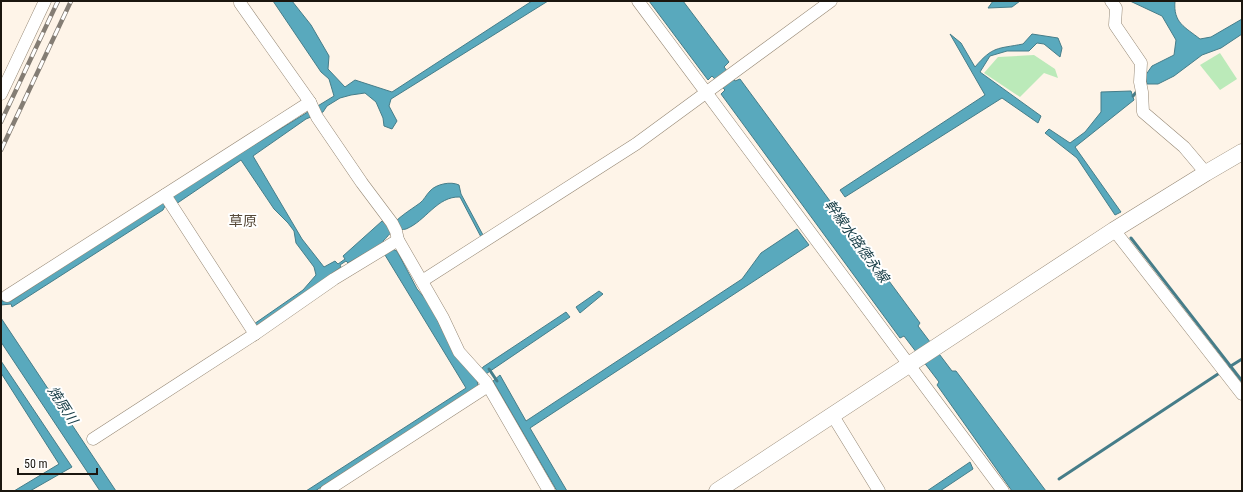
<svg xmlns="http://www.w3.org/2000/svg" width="1243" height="492" font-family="'Roboto Condensed','Noto Sans JP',sans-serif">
<rect width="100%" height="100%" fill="#fef4e8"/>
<g fill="#bbeab9">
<polygon points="1220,53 1237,79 1220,90 1200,65"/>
<polygon points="1034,55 1055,69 1058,78 1044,73 1020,97 984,73 998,57"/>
</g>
<g fill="#59a9bd" stroke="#467d89">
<path d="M273,1H292L311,25L329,56L328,69L345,87L355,80L392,92L532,1H548L391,99L389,106L397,121L392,129L384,126L383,118L376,102L365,93L351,95L340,98L327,106L323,112L306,119L253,156L302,239L324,267L335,261L338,264L345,259L343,256L382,221L390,228C398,217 409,211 420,203C424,200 426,195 430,191C436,184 451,181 459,185L461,194L483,235L481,237L460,197C437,196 426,221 406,229C403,230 398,229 394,231C390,232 386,239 383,241L389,250L392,249L397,251L417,289L429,303L454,354L480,372L483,367L566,312L570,317L477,380L478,386L315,491H306L466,388L385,255L381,244L348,263L346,261L340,265L341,267L258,326L254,324L303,290L316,275L314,267L296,243L294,231L288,223L274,209L241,160L176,204L174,201L165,206L163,210L12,307L11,304L1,305V296L2,301H11L160,203L173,198L174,194L334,96L329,79L321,72Z"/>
<polygon points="649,1 683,1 729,62 724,67 735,81 740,79 920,323 918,326 952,371 956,371 1046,491 1012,491 937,385 939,382 904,336 900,338 721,94 725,90 712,76 708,80"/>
<polygon points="993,1 1020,1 1012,7 988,8"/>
<path d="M1130,1H1175C1173,23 1185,27 1200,39L1211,37L1242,19V34L1221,48L1202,55L1174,76L1158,84H1147L1145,76L1152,66L1174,55L1176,40L1162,16Z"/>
<path d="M950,34L961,43L975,67C993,46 997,49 1023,44L1032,34L1058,38L1062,48L1060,57L1044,44L1037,43L1029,51H1007L990,56L980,72L1041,116L1038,123L1002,98L845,197L840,190L985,95Z"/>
<polygon points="1131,91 1134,100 1075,147 1121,212 1115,215 1077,158 1045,133 1049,129 1070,143 1085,132 1101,112 1101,92"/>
<polygon points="797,229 809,245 530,428 567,491 557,491 493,381 500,375 526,421 742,279 761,253"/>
<polygon points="599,291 603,294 580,313 576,307"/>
<polygon points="1,318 116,491 100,491 1,342"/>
<polygon points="1,361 72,467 30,491 14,491 59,464 1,373"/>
<polygon points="970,462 973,469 940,491 927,491"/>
</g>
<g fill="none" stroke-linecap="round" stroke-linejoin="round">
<g stroke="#467d89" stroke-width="3">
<polyline points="1133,96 1138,90"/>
<polyline points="1131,238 1242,381"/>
<polyline points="489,369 497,381"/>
<polyline points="1226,369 1242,359"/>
<polyline points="1059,479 1221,372"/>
</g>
<g stroke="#968875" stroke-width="13">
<g id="minor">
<polyline points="240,1 240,3 310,102 317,117 362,183 392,223 396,231 398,240 443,318 459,352 486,382 549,491"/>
<polyline points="638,1 1003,491"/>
<polyline points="1111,1 1116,8 1115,25 1141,63 1140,82 1142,92 1143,112 1184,147 1206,173"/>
<polyline points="1,94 45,1"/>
<polyline points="165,195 255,334"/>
<polyline points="1114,230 1242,394"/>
<polyline points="422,281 636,144 831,1"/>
<polyline points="7,296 310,102"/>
<polyline points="833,416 879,491"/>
<polyline points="93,439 255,334 334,279 398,240"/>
<polyline points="326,491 488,386"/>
</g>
</g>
<g stroke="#968875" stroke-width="17">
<polyline id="tertiary" points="717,491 1114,230 1206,173 1242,152"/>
</g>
<use href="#minor" stroke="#fff" stroke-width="12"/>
<use href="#tertiary" stroke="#fff" stroke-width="16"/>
<g stroke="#847d74" stroke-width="4.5">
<g id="rail">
<polyline points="1,122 58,1"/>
<polyline points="1,150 71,1"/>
</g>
</g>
<use href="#rail" stroke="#fff" stroke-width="3" stroke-dasharray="9" stroke-linecap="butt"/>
</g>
<g text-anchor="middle" stroke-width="4" stroke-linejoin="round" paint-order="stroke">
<g font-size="14" fill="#554837" stroke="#fff">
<text x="243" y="226">草原</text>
</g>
<g font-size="14" font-style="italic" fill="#153b44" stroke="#fff">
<text transform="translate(857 241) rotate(54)" y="5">幹線水路徳永線</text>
<text transform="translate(63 405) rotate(57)" y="5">焼原川</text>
</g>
</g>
<rect width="1243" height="492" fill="none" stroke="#1b160f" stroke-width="4"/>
<path d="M18 468v6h79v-6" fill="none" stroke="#1b160f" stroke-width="2"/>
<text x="24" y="468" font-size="12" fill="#1b160f" stroke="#ffffff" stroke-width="3" paint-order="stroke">50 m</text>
</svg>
